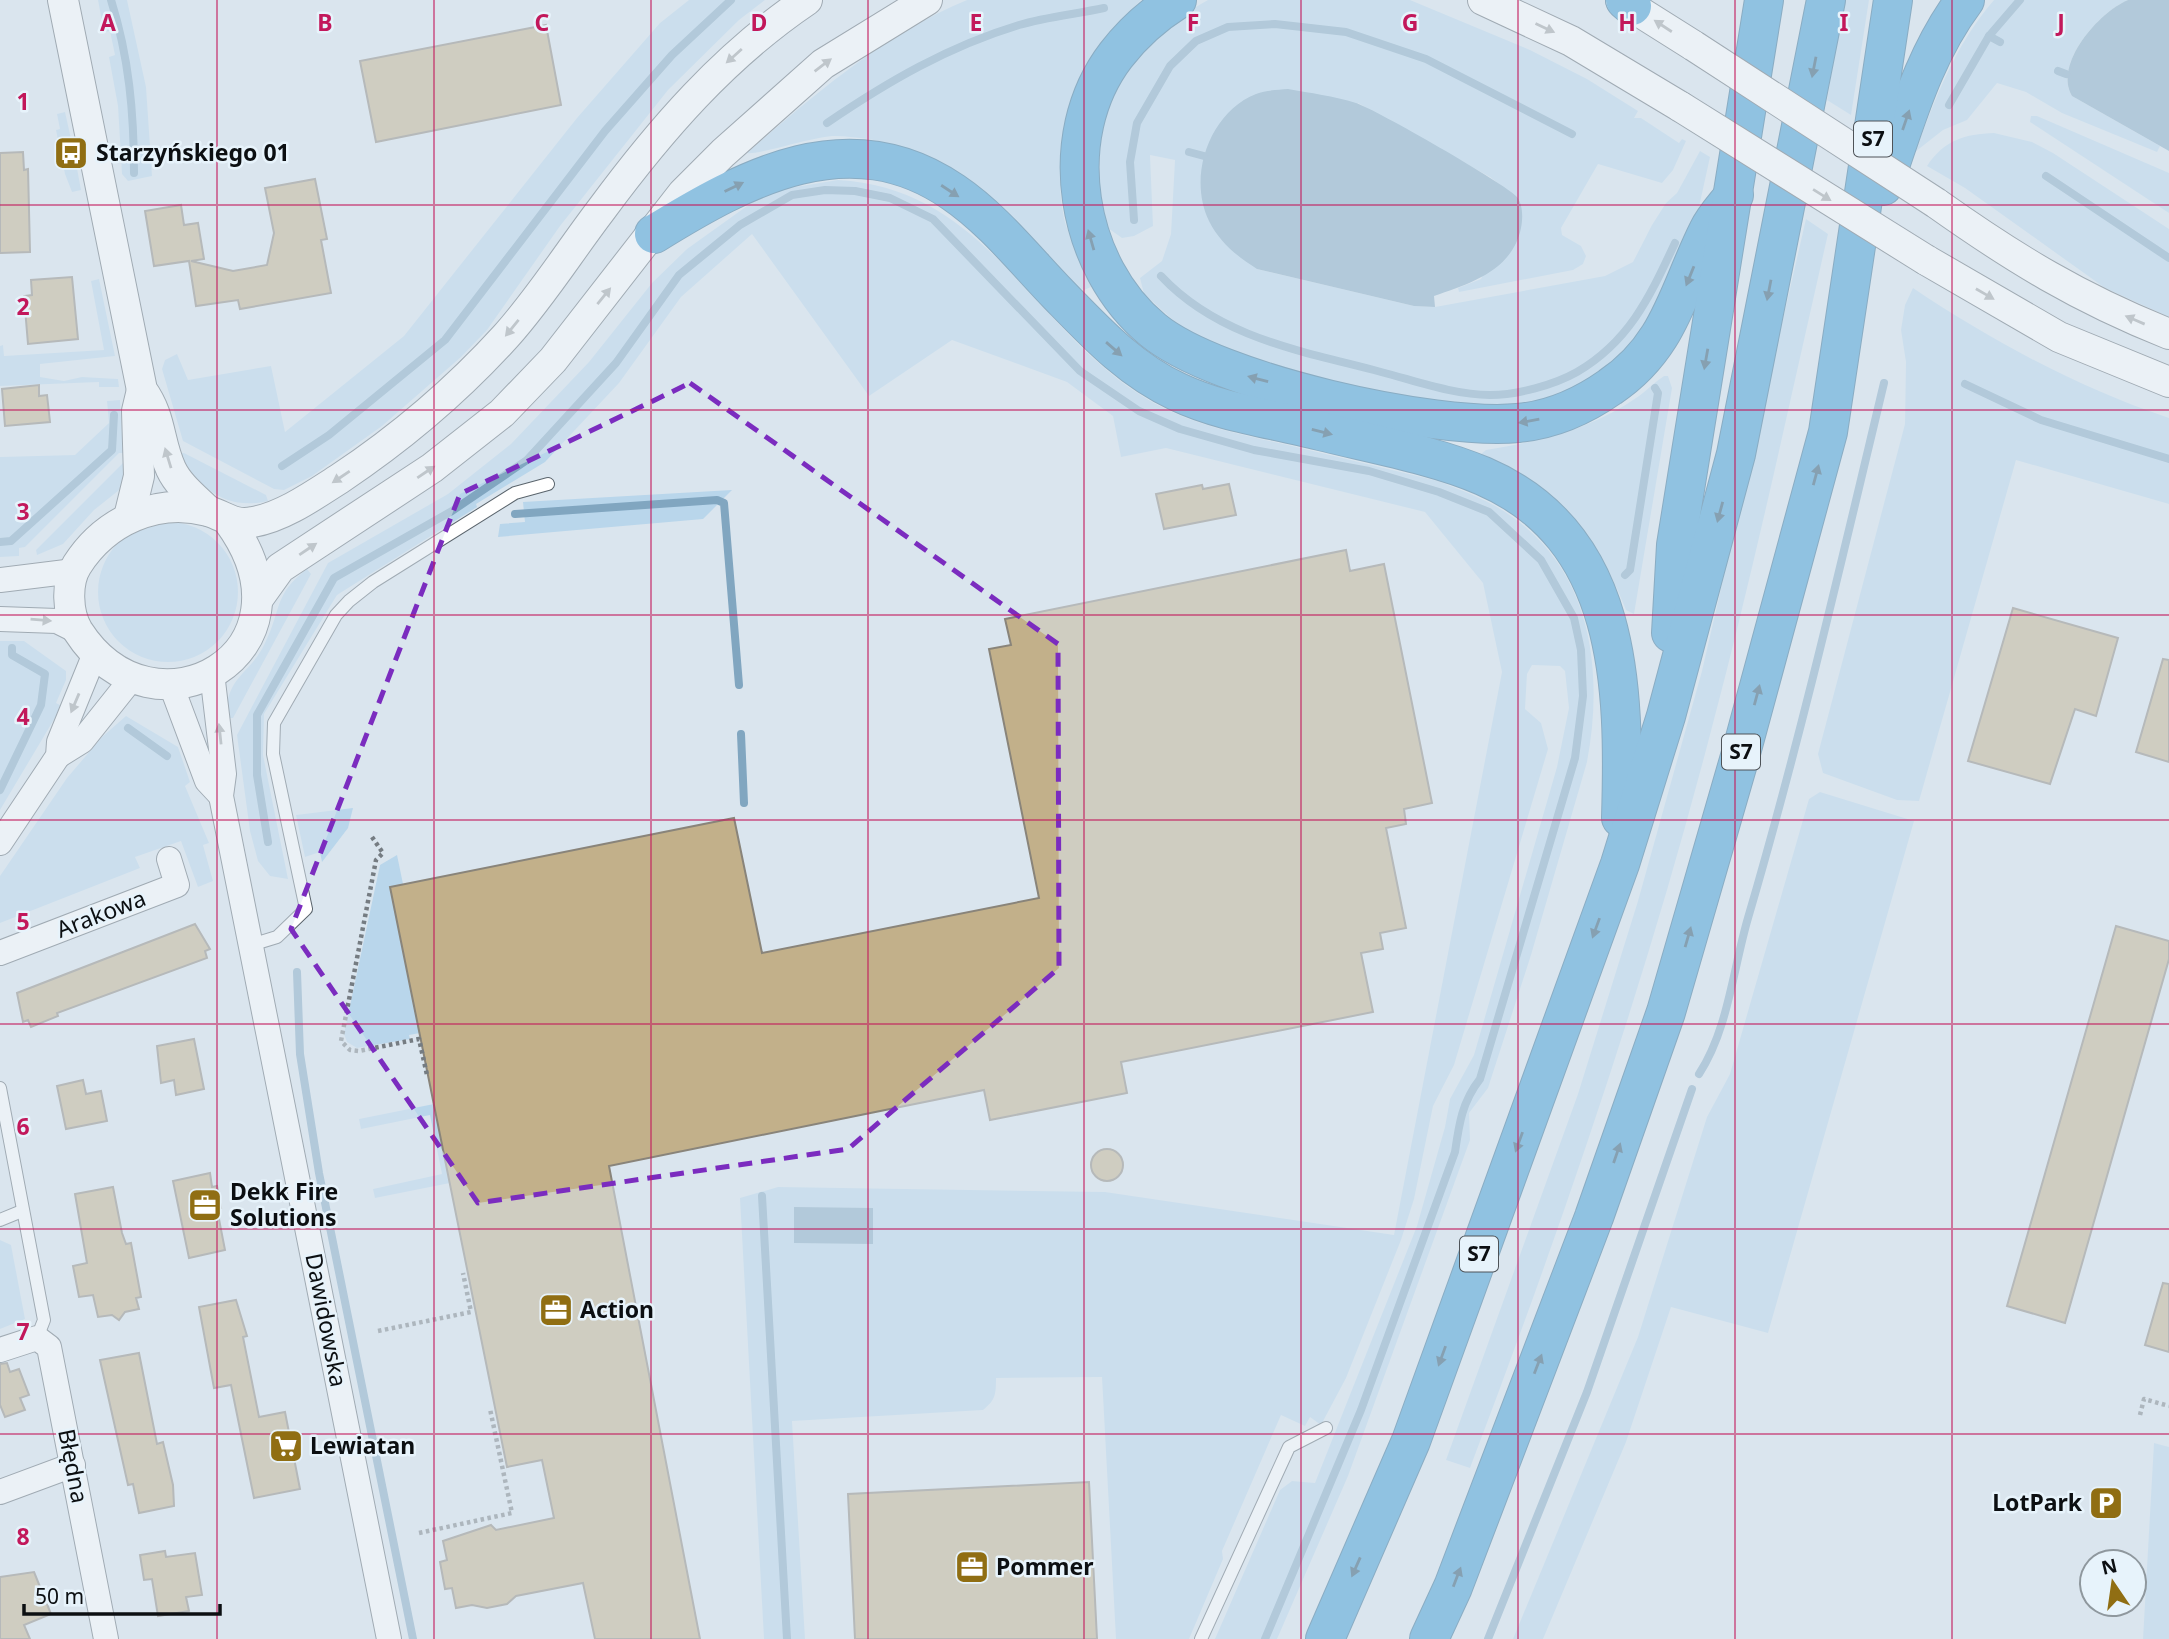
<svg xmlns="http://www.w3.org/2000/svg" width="2169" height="1639" font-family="'Noto Sans',sans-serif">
<rect width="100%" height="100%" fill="#dae5ee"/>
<g fill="#b9d6eb">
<polygon points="98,0 127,0 146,87 152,176 128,181 122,174 118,106 109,57 115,55 110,31 104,32"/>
<polygon points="689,0 765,0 739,20 668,90 560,226 487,330 461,357 382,426 312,476 284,490 274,489 183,441 162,369 165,360 177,354 188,380 271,366 285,432 404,336 577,118 660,23"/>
<path d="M967,0H1141C1123,19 1103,39 1089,61C1062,106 1054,167 1064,218C1069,241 1088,268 1091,287L1084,290L1076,287C1001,211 952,140 835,136C815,136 755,156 747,153C815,94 883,35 967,0Z"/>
<path d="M1208,0H1410L1530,50L1587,79L1638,111L1634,118H1641L1679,143L1682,139L1686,141L1673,170L1662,183L1598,164L1561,228L1562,235L1581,246L1586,256L1583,264L1573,270L1459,292L1458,288L1481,279L1517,198L1490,177L1358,103L1257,269L1414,306L1435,307L1605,276L1633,262L1652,225L1666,203L1677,193L1700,151L1710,157L1694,230L1633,349L1567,395L1522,406L1433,404L1271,367L1184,330L1144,294L1140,278L1162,261L1171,234L1175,160L1150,155L1153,226L1134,236L1122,238L1105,226C1087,123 1113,52 1208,0Z"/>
<polygon points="1844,0 1869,0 1851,115 1827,100"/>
<path d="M1994,0H2128C2099,12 2053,64 2072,96L2160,146L2157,152L2062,113L2026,92L1997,83L1967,120L1943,130L1915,152C1936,97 1955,45 1994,0Z"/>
<polygon points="65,112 71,139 65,140 69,164 76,163 81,190 72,192 65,174 56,130 60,129 57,114"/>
<polygon points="2031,116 2037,116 2169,173 2169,213 2030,122"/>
<path d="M1994,133L2032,142L2053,153L2169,229V317L2105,288L1965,188L1927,166C1944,140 1965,134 1994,133Z"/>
<path d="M838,180C987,188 1032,330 1147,399C1191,425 1239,434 1288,445C1338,457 1388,469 1438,481C1463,491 1489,500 1511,516C1592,572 1604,672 1587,762L1531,955L1488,1088L1469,1113L1470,1140L1348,1476L1277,1639H1215L1280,1490L1292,1481L1315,1483L1417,1226L1445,1127L1450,1099L1474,1055L1557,767L1569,708L1565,671L1560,666L1532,665L1527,674L1525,709L1541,723L1548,749L1454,1065L1433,1106L1414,1199L1401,1240L1346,1378L1321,1425L1310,1417L1305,1426L1281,1415L1222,1551L1223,1559L1189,1639H1116L1102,1377L996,1378C996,1393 996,1400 983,1410L792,1421L805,1639H764L740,1198L778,1187L1105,1192L1394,1235L1502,672L1483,583L1425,512L1166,448L1121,457L1113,416L1067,382L952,340L869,396L752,234L681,297L619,383L545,462L476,504L477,507L337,595L264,714L263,755L288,879L270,876L258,861L250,831L237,735L328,563L448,494L511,444L589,362L652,283L687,249L754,201L777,190Z"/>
<path d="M1806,219L1828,234C1790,400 1755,566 1711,731C1646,981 1562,1226 1470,1468L1446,1460L1578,1094L1638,901L1702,671Z"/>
<polygon points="99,279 115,356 40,364 40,377 64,381 82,377 118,379 119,387 99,387 99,382 0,386 0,346 3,345 4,356 104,350 91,281"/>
<path d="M1913,288C1992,341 2079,388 2169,418V504L2016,460L1919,801L1897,800L1823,773L1818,754L1905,424L1906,362L1901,330L1905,305Z"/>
<path d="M1664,376H1668L1672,388L1634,614L1626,610C1594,531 1562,487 1481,454L1486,450C1541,441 1592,429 1639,396C1647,390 1655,382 1664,376Z"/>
<polygon points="120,400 123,453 119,453 25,547 19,548 19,556 0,557 0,457 75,455 109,423 107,401"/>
<path d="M184,453L266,495L268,501C226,511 199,488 178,454Z"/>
<polygon points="125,461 124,483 118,491 94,510 63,544 37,555 36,550"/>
<polygon points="732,490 703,519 498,537 500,524 525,522 523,502"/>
<circle cx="168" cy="592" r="70"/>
<path d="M307,569L311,574L233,718H227C224,677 251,674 265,643C282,609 273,595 307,569Z"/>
<polygon points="0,641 24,641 66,671 66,680 56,703 62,706 0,810"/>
<polygon points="126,716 178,747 190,782 185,786 209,843 203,845 213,881 198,887 181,841 135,857 140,868 0,923 0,876 67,778 102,737"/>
<polygon points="1820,792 1914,821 1768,1333 1671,1307 1626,1442 1543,1639 1513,1639 1638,1337 1707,1117 1730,1074 1809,799"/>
<polygon points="353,808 348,828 322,862 320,852 305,857 296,815"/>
<polygon points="397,855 403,884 391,887 420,1033 409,1035 410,1039 357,1048 347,1042 344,1034 380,865"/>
<polygon points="434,1104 450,1183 375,1198 373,1189 442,1174 430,1115 361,1129 359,1119"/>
<polygon points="0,1240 11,1245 25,1319 0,1329"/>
<polygon points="2154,1443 2169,1447 2169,1639 2143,1639"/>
</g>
<g fill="#81a6c0">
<path d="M2128,0H2169V151L2072,96C2053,64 2099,12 2128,0Z"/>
<path d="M1288,89C1310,93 1334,96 1356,103C1375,109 1506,184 1517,197C1523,205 1523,218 1521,228C1512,271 1471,283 1434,296L1435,307L1414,306L1257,269C1237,256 1220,243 1209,221C1187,176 1210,112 1256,94C1266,90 1278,90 1288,89Z"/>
<polygon points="794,1207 873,1208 873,1244 794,1243"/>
</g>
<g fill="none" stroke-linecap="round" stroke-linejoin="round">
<g stroke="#81a6c0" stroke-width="8">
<path d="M111,0C129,57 134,113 134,173"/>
<polyline points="1989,36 2000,42"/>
<polyline points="2058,71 2066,74"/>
<polyline points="1949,105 1989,36 2020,0"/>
<path d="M827,123C887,82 949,46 1019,25C1046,17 1076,14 1104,8"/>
<polyline points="1189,152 1204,156"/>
<polyline points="2046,176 2169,258"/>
<polyline points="1134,220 1130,162 1137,123 1170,66 1196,41 1228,27 1275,24 1346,32 1426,59 1572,134"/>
<path d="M1161,276C1219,338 1302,351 1381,372C1416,381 1454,395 1490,395C1517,395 1554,385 1577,372C1630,341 1650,296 1675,243"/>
<polyline points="1965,384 2041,420 2169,459"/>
<polyline points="282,466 329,435 445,340 605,131 672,55 731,0"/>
<polyline points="515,514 717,500 724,503 739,685"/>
<polyline points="0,542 11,541 112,450 114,415"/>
<polyline points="1625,575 1630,570 1658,393 1655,388"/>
<polyline points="128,728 167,756"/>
<polyline points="741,734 744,803"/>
<polyline points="0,790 41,705 45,674 12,655 12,648"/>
<path d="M268,842L257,775V715L334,578L452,511L527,460L616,363L679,275L740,225L792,195L825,190L855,191L890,198L933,219L1080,371L1139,411L1180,429L1254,450L1369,471L1439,492L1489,512L1541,560L1574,618L1581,650L1583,696L1575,758L1480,1079C1462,1102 1459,1124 1455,1152L1361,1410L1265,1639"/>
<polyline points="297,972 300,1054 319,1173 413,1639"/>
<path d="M1699,1074C1728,1030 1733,969 1748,918C1800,741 1841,563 1884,383"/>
<polyline points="762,1196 787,1639"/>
<polyline points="1488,1639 1587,1392 1692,1089"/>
</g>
</g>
<g fill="#c2b08a" stroke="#89847a" stroke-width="2">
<polygon points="546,25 561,105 376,142 360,61"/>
<polygon points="23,152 24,170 28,169 30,252 0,253 0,153"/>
<polygon points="315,179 327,239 321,240 331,293 240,309 238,300 196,306 189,261 154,266 145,211 181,205 184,225 198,223 204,259 191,261 233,271 267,265 274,233 265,188"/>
<polygon points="72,277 78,339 28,344 24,296 32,295 31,280"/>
<polygon points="39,385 39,396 47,395 50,422 5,426 2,389"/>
<polygon points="1229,484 1236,515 1164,529 1156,494 1202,485 1203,489"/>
<polygon points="1346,550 1350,571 1384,564 1432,803 1404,809 1406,824 1386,828 1406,928 1380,933 1383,949 1361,953 1373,1012 1121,1062 1127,1093 990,1120 984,1090 609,1166 700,1639 595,1639 583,1583 516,1596 507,1604 487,1608 472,1605 456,1608 452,1588 445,1589 440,1562 447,1560 443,1541 491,1525 496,1530 554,1518 542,1460 507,1467 390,887 734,818 762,953 1039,898 989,649 1011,645 1005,619"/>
<polygon points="2013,608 2118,638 2096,716 2075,709 2050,784 1968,761"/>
<polygon points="2163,659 2169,660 2169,762 2136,752"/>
<polygon points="195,924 210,949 205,951 207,958 57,1013 58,1016 31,1027 28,1020 23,1022 17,993"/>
<polygon points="2116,926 2169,941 2169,959 2065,1323 2007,1306"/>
<polygon points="194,1039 204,1089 176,1095 174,1080 161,1083 157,1046"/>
<polygon points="83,1080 86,1094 101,1091 107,1121 66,1129 57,1086"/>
<circle cx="1107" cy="1165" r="16"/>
<polygon points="210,1173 212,1187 217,1186 221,1208 217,1209 225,1250 189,1258 173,1181"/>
<polygon points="113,1187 122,1233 126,1244 131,1243 141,1297 136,1298 139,1309 125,1312 119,1320 112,1315 98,1317 93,1295 79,1297 73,1266 87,1263 75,1194"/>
<polygon points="2163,1283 2169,1284 2169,1352 2145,1345"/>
<polygon points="236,1300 247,1336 243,1337 259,1417 285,1412 300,1489 254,1498 231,1385 214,1388 199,1307"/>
<polygon points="139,1353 157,1444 163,1442 173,1485 174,1506 139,1513 133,1484 128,1485 100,1360"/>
<polygon points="7,1363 10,1372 19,1369 29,1395 20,1398 25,1410 5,1417 0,1405 0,1364"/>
<polygon points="1089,1482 1097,1639 855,1639 848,1494"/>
<polygon points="165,1551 166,1557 195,1553 202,1595 186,1597 189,1611 158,1616 152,1579 144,1580 140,1555"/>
<polygon points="34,1572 51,1614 24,1625 30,1639 0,1639 0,1577"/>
</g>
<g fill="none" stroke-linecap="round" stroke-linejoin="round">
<g stroke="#5a646c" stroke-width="14">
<g id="service">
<polyline points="251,945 277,937 306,909 273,754 274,723 336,615 349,601 373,582 515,493 548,484"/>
<polyline points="0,1088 44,1320 37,1338"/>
<polyline points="0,1220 22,1211"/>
<polyline points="1201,1639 1289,1447 1326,1428"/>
</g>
</g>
<g stroke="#5a646c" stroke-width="26">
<g id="minor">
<polyline points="0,580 74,571"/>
<polyline points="0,619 57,621 79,632"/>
<polyline points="212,673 224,774 221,796 389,1639"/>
<polyline points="171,685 207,781 221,796"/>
<polyline points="58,756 82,741 133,677"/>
<polyline points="0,843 58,756 59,742 96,651"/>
<polyline points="0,953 177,885 169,859"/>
<polyline points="0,1350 37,1338 49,1347 106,1639"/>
<polyline points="0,1492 73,1465"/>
</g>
</g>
<g stroke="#5a646c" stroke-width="32">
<g id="tertiary">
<path d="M63,0L142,390C162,418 158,441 171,469C179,486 195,498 208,511"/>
<polyline points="1483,0 1571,41 1681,107"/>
<polyline points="1621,0 1694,46"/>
<path d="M1936,203C2015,259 2079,298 2169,334"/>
<polyline points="1926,260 2059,337 2169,382"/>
<polyline points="129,517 139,476 137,411 142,390"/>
<path d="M229,522C324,652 154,749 78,631C67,613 66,582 77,565C105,521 157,497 208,511C225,516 233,526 253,522C283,517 314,495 339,479C399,439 457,390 506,336C541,297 569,252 601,210C660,130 724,56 807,0"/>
<polyline points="260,596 280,568 432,468 502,413 553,360 683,193 723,153 823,64 927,0"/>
</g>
</g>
<g stroke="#28678e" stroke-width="40">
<g id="motorway">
<path d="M1177,0C1153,15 1133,33 1116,55C1053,137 1076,267 1153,330C1217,383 1436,431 1518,423C1551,420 1583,406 1610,387C1670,347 1678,291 1708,231C1714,218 1725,207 1734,195"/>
<polyline points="1625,0 1632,6"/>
<path d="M1883,186C1906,121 1923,56 1965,0"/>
<path d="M654,234C746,177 850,121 953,192C993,219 1025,260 1059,295C1095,332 1130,370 1178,392C1222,413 1274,419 1320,431C1372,444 1434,455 1483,476C1623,536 1625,687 1621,818"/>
<polyline points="1671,633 1676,545 1764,0"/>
<polyline points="1325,1639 1411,1441 1620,864 1666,716 1736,454 1826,0"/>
<polyline points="1429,1639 1453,1587 1594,1217 1666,1012 1741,753 1828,432 1893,0"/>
</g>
</g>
<g stroke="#757c82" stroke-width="4.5" stroke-dasharray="3.5 3.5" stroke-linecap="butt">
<polyline points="372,837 383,853 376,860 341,1041 350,1050 359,1051 419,1039 427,1075"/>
<polyline points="378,1331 471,1312 463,1273"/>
<polyline points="2140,1415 2144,1399 2169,1406"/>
<polyline points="419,1533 512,1513 490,1409"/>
</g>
<use href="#service" stroke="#fff" stroke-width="12"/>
<use href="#minor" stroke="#fff" stroke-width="24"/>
<use href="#tertiary" stroke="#fff" stroke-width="30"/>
<use href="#motorway" stroke="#3797d0" stroke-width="38"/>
<g stroke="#5a646c" stroke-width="32" stroke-linecap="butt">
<g id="tertiary-bridge">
<polyline points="1694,46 1936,203"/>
<polyline points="1681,107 1926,260"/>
</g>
</g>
<use href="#tertiary-bridge" stroke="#fff" stroke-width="30"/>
</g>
<defs><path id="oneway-solid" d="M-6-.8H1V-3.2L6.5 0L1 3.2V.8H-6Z" transform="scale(1.75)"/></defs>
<g fill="#9e9fa0">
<use href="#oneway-solid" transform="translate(1663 26) rotate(-147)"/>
<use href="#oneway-solid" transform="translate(1545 28) rotate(25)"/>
<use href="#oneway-solid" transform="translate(734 56) rotate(138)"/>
<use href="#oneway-solid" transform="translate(823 65) rotate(-37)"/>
<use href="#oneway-solid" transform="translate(1822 195) rotate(32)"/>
<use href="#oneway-solid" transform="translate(1985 294) rotate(30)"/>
<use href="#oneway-solid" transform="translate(604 296) rotate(-51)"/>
<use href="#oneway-solid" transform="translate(2135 320) rotate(-157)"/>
<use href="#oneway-solid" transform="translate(512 328) rotate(129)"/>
<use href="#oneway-solid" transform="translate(168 458) rotate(-107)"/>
<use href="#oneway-solid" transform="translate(426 472) rotate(-34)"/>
<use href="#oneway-solid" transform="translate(341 477) rotate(146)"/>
<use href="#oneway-solid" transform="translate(308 549) rotate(-34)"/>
<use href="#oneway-solid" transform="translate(41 620) rotate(5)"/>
<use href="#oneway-solid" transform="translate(75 703) rotate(113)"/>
<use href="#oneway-solid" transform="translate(220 734) rotate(-96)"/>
</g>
<g fill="#1f4c67">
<use href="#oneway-solid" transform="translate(1814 67) rotate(101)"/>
<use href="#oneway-solid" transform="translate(1906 120) rotate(-71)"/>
<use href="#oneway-solid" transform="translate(734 187) rotate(-26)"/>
<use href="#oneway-solid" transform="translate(950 191) rotate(33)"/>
<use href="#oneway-solid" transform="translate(1091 240) rotate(-106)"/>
<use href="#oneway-solid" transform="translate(1690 276) rotate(112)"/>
<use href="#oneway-solid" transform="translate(1769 290) rotate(101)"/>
<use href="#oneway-solid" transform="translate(1114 349) rotate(41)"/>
<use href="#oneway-solid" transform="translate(1706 359) rotate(100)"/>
<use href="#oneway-solid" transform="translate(1258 379) rotate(-165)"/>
<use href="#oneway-solid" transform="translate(1529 421) rotate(170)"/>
<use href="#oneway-solid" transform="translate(1322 432) rotate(14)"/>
<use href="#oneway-solid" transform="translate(1816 475) rotate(-75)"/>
<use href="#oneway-solid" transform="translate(1720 512) rotate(105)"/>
<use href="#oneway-solid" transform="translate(1757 695) rotate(-75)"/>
<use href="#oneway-solid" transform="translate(1596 928) rotate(110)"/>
<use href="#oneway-solid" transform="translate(1688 937) rotate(-74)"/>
<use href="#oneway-solid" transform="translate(1519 1142) rotate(110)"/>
<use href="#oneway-solid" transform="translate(1617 1153) rotate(-71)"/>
<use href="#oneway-solid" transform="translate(1442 1356) rotate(110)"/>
<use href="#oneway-solid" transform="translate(1538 1364) rotate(-69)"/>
<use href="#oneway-solid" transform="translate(1356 1567) rotate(114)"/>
<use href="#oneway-solid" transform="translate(1457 1577) rotate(-69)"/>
</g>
<path d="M0 0H2169V1639H0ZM690,383L1058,644L1059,968L848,1149L478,1203L291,929L460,494Z" fill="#dae5ee" fill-opacity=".55" fill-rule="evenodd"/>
<path fill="none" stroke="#7b2cbf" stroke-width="5" stroke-dasharray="14 9" stroke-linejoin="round" d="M690,383L1058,644L1059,968L848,1149L478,1203L291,929L460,494Z"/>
<path fill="none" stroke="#c2185b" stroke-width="2" stroke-opacity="0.55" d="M217,0V1639M434,0V1639M651,0V1639M868,0V1639M1084,0V1639M1301,0V1639M1518,0V1639M1735,0V1639M1952,0V1639M0,205H2169M0,410H2169M0,615H2169M0,820H2169M0,1024H2169M0,1229H2169M0,1434H2169"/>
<defs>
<g id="bus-square" transform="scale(1.75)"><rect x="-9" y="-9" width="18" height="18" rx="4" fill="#906e13" stroke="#e7f3fb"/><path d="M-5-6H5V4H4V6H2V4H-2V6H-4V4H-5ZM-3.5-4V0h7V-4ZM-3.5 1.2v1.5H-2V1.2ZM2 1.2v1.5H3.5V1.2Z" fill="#fff"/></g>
<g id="office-square" transform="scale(1.75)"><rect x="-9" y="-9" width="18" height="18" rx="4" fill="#906e13" stroke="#e7f3fb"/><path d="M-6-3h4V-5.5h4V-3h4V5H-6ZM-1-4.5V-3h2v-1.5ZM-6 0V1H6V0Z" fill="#fff"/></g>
<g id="supermarket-square" transform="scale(1.75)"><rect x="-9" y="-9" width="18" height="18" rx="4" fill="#906e13" stroke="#e7f3fb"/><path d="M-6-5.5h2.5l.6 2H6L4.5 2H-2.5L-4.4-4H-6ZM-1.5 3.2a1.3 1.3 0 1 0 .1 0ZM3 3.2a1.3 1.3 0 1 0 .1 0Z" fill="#fff"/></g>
<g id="parking-square" transform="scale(1.75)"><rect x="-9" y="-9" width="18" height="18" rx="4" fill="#906e13" stroke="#e7f3fb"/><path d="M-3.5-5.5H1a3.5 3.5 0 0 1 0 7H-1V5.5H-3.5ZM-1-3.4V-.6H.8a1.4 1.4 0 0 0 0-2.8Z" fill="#fff"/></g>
</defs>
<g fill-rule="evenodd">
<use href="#bus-square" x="71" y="153"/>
<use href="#office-square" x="205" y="1205"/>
<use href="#office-square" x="556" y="1310"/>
<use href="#supermarket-square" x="286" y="1446"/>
<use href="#parking-square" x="2106" y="1503"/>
<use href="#office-square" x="972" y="1567"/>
</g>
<g text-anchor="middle" stroke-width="5" stroke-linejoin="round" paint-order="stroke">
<g fill="#e7f3fb" stroke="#4e5358" stroke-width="2">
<rect x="1854" y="121.5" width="38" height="35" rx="5"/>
<rect x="1722" y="734.5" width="38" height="35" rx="5"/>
<rect x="1460" y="1236.5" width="38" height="35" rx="5"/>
</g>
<g font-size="21" font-weight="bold" fill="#0c0f12">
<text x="1873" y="146">S7</text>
<text x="1741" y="759">S7</text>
<text x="1479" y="1261">S7</text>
</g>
<g font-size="23" font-weight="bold" fill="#0c0f12" stroke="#e7f3fb" text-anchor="start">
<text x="96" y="161">Starzyńskiego 01</text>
<text x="230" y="1200">Dekk Fire<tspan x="230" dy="26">Solutions</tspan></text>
<text x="580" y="1318">Action</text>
<text x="310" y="1454">Lewiatan</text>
<text x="2082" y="1511" text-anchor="end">LotPark</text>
<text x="996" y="1575">Pommer</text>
</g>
<g font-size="23" fill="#0c0f12" stroke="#e7f3fb">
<text transform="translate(101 914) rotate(-21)" y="8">Arakowa</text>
<text transform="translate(326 1320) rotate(79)" y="8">Dawidowska</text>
<text transform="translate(73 1466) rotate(79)" y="8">Błędna</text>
</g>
</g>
<g font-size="23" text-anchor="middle" font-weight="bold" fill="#c2185b" stroke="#e7f3fb" stroke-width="5" stroke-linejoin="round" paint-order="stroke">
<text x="108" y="31">A</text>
<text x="325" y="31">B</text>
<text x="542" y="31">C</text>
<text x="759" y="31">D</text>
<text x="976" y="31">E</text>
<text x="1193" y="31">F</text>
<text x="1410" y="31">G</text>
<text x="1627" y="31">H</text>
<text x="1844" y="31">I</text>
<text x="2061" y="31">J</text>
<text x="23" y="110">1</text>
<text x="23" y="315">2</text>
<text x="23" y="520">3</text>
<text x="23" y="725">4</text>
<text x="23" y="930">5</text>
<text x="23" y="1135">6</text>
<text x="23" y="1340">7</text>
<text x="23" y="1545">8</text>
</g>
<g transform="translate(2113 1583) rotate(347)"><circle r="33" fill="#e7f3fb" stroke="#8f989e" stroke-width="2"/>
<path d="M0-5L12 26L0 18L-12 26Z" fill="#906e13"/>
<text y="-10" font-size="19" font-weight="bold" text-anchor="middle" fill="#0c0f12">N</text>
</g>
<path d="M24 1604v10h196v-10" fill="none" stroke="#0c0f12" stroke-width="3.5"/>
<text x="35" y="1604" font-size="21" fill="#0c0f12" stroke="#e7f3fb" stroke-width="5" paint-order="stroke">50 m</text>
</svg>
